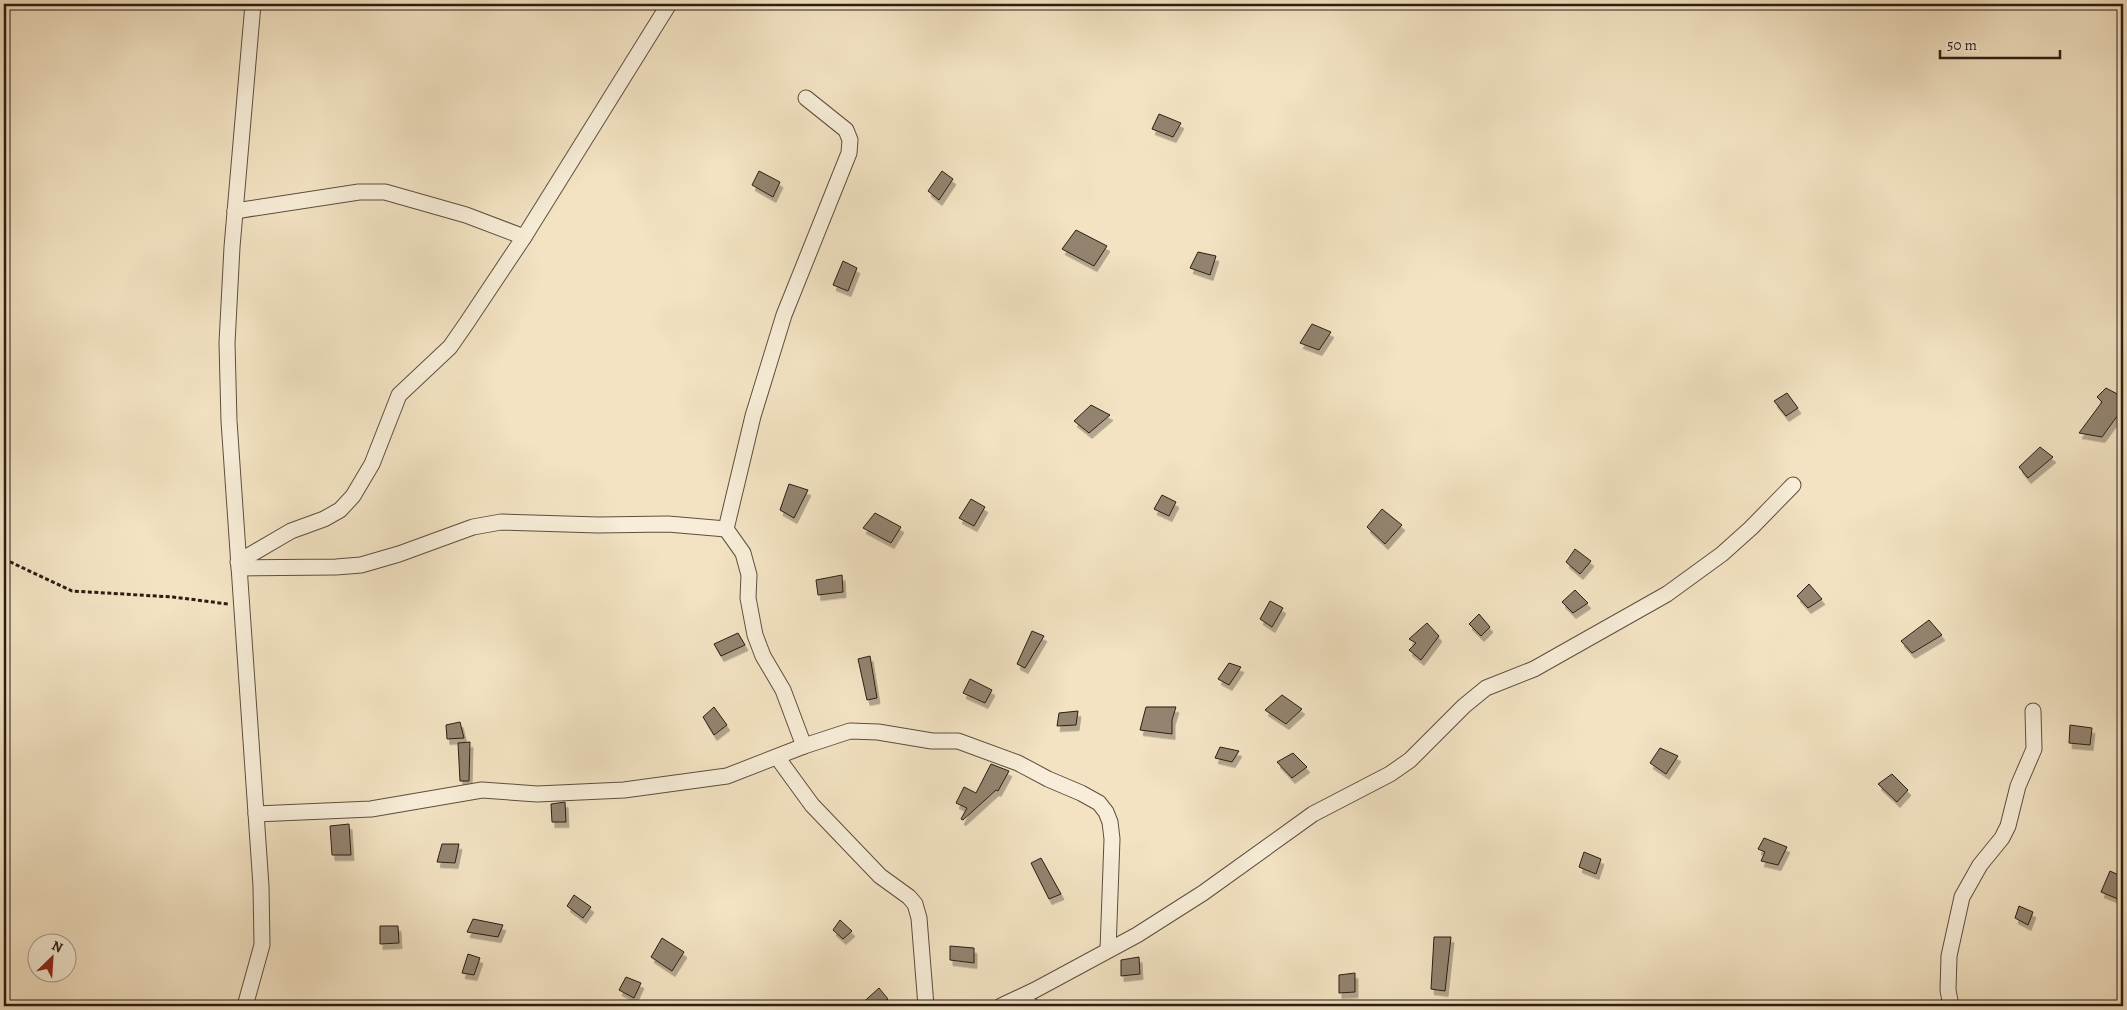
<svg xmlns="http://www.w3.org/2000/svg" width="2127" height="1010" font-family="Alegreya,serif">
<defs>
<filter id="shadow"><feDropShadow dx="3" dy="5.5" stdDeviation="0" flood-color="#0004"/></filter>
</defs>
<rect width="100%" height="100%" fill="#f3e3c3"/>
<filter id="stains"><feTurbulence type="fractalNoise" baseFrequency=".004" numOctaves="4"/><feColorMatrix values="0 0 0 0 .2 0 0 0 0 .09 0 0 0 0 .02 0 0 0 .5 -.17"/></filter>
<radialGradient id="worn" r=".72"><stop offset=".6" stop-color="#630" stop-opacity="0"/><stop offset="1" stop-color="#630" stop-opacity=".3"/></radialGradient>
<g fill="#93846f" stroke="#2c1d13" filter="url(#shadow)">
<polygon points="1159,114 1181,123 1173,137 1152,129"/>
<polygon points="759,171 780,182 773,197 752,185"/>
<polygon points="942,171 953,179 939,200 928,191"/>
<polygon points="1076,230 1107,246 1094,266 1062,249"/>
<polygon points="1198,252 1216,256 1210,275 1190,268"/>
<polygon points="843,261 857,268 848,291 833,285"/>
<polygon points="1312,324 1331,332 1319,350 1300,343"/>
<polygon points="2106,388 2123,397 2123,408 2102,437 2079,433 2102,402 2097,397"/>
<polygon points="1787,393 1798,408 1786,416 1774,401"/>
<polygon points="1091,405 1110,415 1089,433 1074,421"/>
<polygon points="2040,447 2053,457 2028,478 2019,467"/>
<polygon points="789,484 808,490 794,518 780,510"/>
<polygon points="1162,495 1176,502 1169,516 1154,509"/>
<polygon points="971,499 985,507 974,526 959,518"/>
<polygon points="1382,509 1402,525 1385,544 1367,527"/>
<polygon points="875,513 901,527 891,543 863,528"/>
<polygon points="1575,549 1591,561 1580,574 1566,562"/>
<polygon points="842,575 843,592 818,595 816,580"/>
<polygon points="1809,584 1822,599 1808,608 1797,596"/>
<polygon points="1575,590 1588,603 1573,613 1562,602"/>
<polygon points="1270,601 1283,608 1272,627 1260,619"/>
<polygon points="1479,614 1490,627 1481,636 1469,624"/>
<polygon points="1929,620 1942,635 1912,653 1901,641"/>
<polygon points="1427,623 1439,636 1421,660 1409,650 1416,643 1409,639"/>
<polygon points="1032,631 1044,636 1025,668 1017,664"/>
<polygon points="738,633 745,645 721,656 714,644"/>
<polygon points="870,656 877,698 867,700 858,659"/>
<polygon points="1229,663 1241,667 1229,685 1218,679"/>
<polygon points="970,679 992,690 985,703 963,693"/>
<polygon points="1282,695 1302,709 1286,724 1265,710"/>
<polygon points="714,707 727,725 714,735 703,717"/>
<polygon points="1146,707 1176,707 1172,720 1172,734 1140,730"/>
<polygon points="1078,711 1076,725 1057,726 1059,713"/>
<polygon points="460,722 464,738 447,739 446,725"/>
<polygon points="2070,725 2092,728 2090,745 2069,743"/>
<polygon points="470,742 469,781 460,781 458,743"/>
<polygon points="1220,747 1239,751 1232,762 1215,758"/>
<polygon points="1660,748 1678,756 1666,774 1650,763"/>
<polygon points="1293,753 1307,767 1292,778 1277,762"/>
<polygon points="991,764 1009,771 998,791 996,790 963,820 961,819 967,808 956,803 964,787 976,793"/>
<polygon points="1892,774 1908,790 1897,802 1878,784"/>
<polygon points="565,802 566,822 552,822 551,804"/>
<polygon points="349,824 351,855 332,855 330,826"/>
<polygon points="1764,838 1787,847 1778,865 1761,861 1765,852 1758,849"/>
<polygon points="442,844 459,844 455,863 437,862"/>
<polygon points="1584,852 1601,859 1596,874 1579,867"/>
<polygon points="1041,858 1061,894 1049,899 1031,863"/>
<polygon points="2110,871 2123,877 2123,901 2101,892"/>
<polygon points="574,895 591,907 583,918 567,906"/>
<polygon points="2019,906 2033,912 2028,925 2015,918"/>
<polygon points="473,919 503,925 498,937 467,932"/>
<polygon points="840,920 852,931 843,939 833,930"/>
<polygon points="380,926 398,926 399,943 380,944"/>
<polygon points="1434,937 1451,937 1445,991 1431,989"/>
<polygon points="662,938 684,952 672,971 651,957"/>
<polygon points="950,946 974,948 974,963 950,960"/>
<polygon points="468,954 480,958 474,975 462,973"/>
<polygon points="1139,957 1140,974 1121,976 1121,960"/>
<polygon points="1355,973 1355,992 1339,993 1339,975"/>
<polygon points="626,977 641,983 634,998 619,990"/>
<polygon points="879,988 888,999 878,1006 859,1006"/>
</g>
<g fill="none" stroke-linecap="round" stroke-linejoin="round">
<g stroke="#5e4e3f" stroke-width="17">
<g id="minor">
<polyline points="235,211 359,192 385,192 466,215 524,237"/>
<polyline points="238,562 291,531 324,519 340,510 353,496 372,464 399,395 450,347 466,324 524,237 669,4"/>
<polyline points="239,568 336,567 361,565 399,554 473,527 501,522 598,525 668,524 726,529"/>
<polyline points="804,746 783,690 763,656 755,635 748,598 749,575 743,553 726,529 753,416 784,315 849,153 850,140 846,130 806,98"/>
<polyline points="777,757 812,805 880,876 909,897 915,904 919,918 926,1006"/>
<polyline points="256,814 371,809 482,790 537,794 624,790 727,776 804,746 850,731 878,732 932,741 958,741 1018,763 1048,779 1081,793 1099,803 1106,812 1110,822 1112,839 1108,950"/>
<polyline points="1008,1003 1032,1006"/>
<polyline points="245,1006 262,945 261,886 229,421 227,343 232,247 253,4"/>
<polyline points="1001,1006 1035,990 1137,935 1203,893 1313,814 1390,774 1410,760 1464,706 1486,688 1534,669 1667,594 1722,554 1751,528 1793,485"/>
<polyline points="1951,1006 1948,990 1949,956 1962,897 1980,865 2002,838 2008,826 2018,786 2034,749 2033,711"/>
</g>
</g>
<polyline stroke="#2c1d13" stroke-width="3" stroke-dasharray="4 2.5" stroke-linecap="butt" points="4,559 72,591 173,597 228,604"/>
<use href="#minor" stroke="#f7edd8" stroke-width="15"/>
</g>
<rect width="2127" height="1010" fill="none" stroke="#f3e3c3" stroke-width="20"/>
<rect x="5" y="5" width="2117" height="1000" fill="none" stroke="#2c1d13" stroke-width="2.5"/>
<rect x="10" y="10" width="2107" height="990" fill="none" stroke="#2c1d13"/>
<g transform="translate(52 958) rotate(25)"><circle r="24" fill="#f7edd8" stroke="#a69a89"/>
<path d="M0-4L9 19L0 12L-9 19Z" fill="#8f2418"/>
<text y="-8" font-size="14" font-weight="bold" text-anchor="middle" fill="#2c1d13">N</text>
</g>
<path d="M1940 50v8h120v-8" fill="none" stroke="#2c1d13" stroke-width="2.5"/>
<text x="1947" y="50" font-size="15" fill="#2c1d13" stroke="#f7edd8" stroke-width="4" paint-order="stroke">50 m</text>
<rect width="100%" height="100%" filter="url(#stains)"/>
<rect width="100%" height="100%" fill="url(#worn)"/>
</svg>
